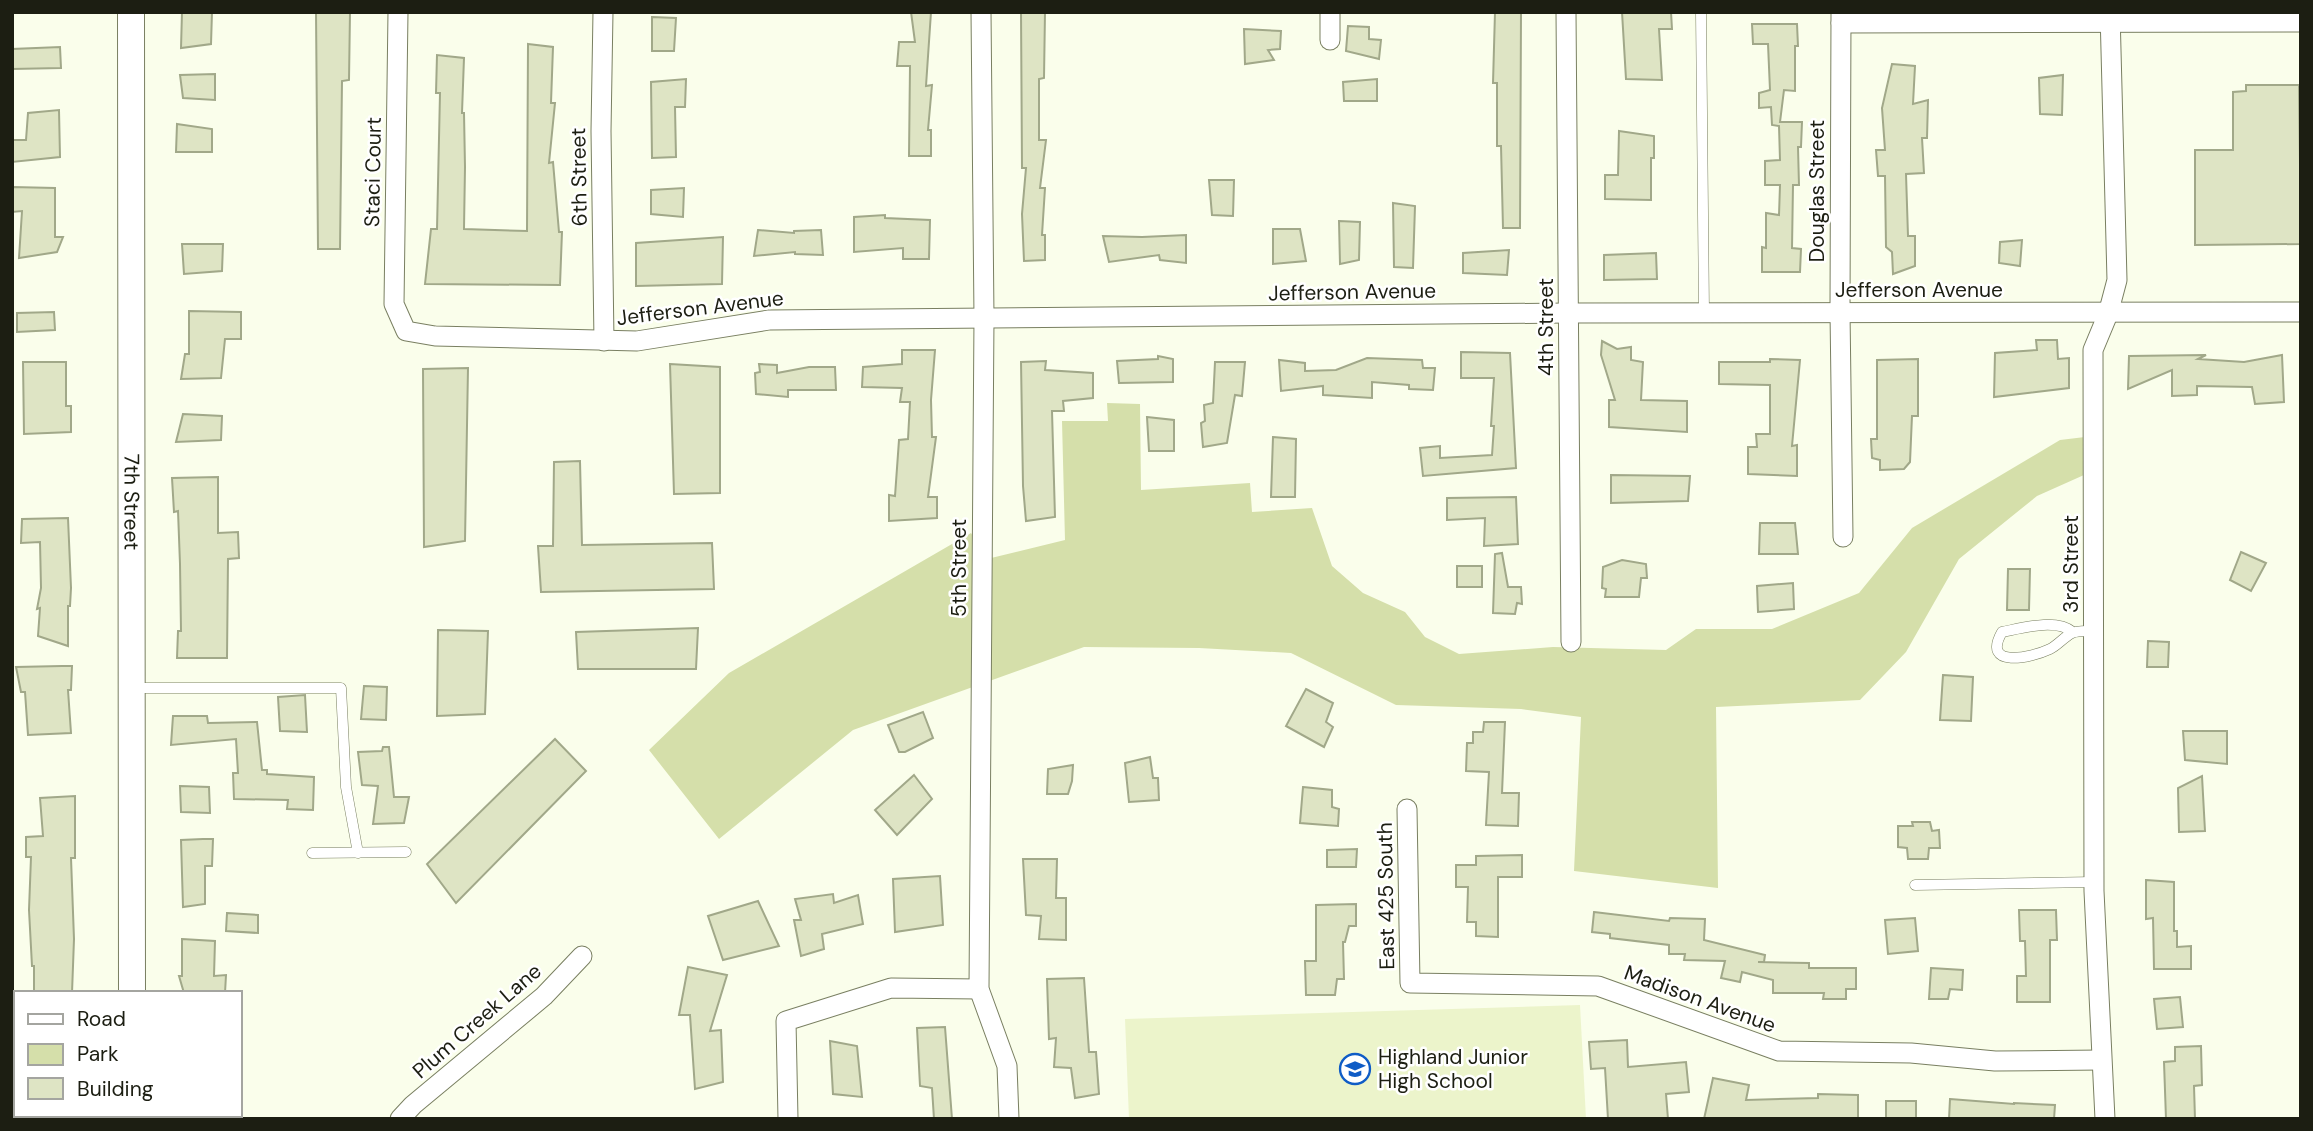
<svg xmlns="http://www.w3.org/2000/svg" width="2313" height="1131" font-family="'DM Sans',sans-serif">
<rect width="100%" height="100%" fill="#fafeeb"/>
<polygon fill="#ecf4cb" points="1580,1005 1586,1119 1129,1119 1125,1019"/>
<polygon fill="#d5dfaa" points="1107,403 1140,404 1141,490 1250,483 1252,512 1312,508 1332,566 1363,593 1405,612 1425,637 1459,654 1553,647 1666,650 1696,629 1772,629 1859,593 1912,528 2060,440 2085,437 2084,475 2037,496 1959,559 1906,652 1860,700 1716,707 1718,888 1574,871 1581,717 1521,709 1396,705 1291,653 1199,648 1084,647 853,730 719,839 649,750 729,673 971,533 987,559 1065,540 1062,421 1108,421"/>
<g fill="#dee4c4" stroke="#a1a889" stroke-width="2">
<polygon points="182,12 212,12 211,44 181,48"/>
<polygon points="316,12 350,12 349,80 342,81 340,249 318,249"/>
<polygon points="911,12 931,12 926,86 932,85 928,130 931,130 931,156 909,156 910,66 897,66 899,42 915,42"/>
<polygon points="1021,12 1045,12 1044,78 1039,79 1039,140 1046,140 1040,188 1045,188 1042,235 1045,235 1045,260 1024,261 1022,214 1026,168 1022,168"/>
<polygon points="1495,12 1521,12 1520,228 1503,228 1501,146 1497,146 1497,83 1493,83"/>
<polygon points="1622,12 1671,12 1672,29 1659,29 1662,80 1626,79"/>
<polygon points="652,17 676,18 674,51 652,51"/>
<polygon points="1752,24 1797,24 1798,46 1795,46 1795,91 1784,90 1780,122 1802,122 1801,147 1798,147 1799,185 1793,185 1792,248 1801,249 1800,272 1762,272 1762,247 1766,248 1766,213 1779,215 1780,185 1765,185 1765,161 1780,160 1779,126 1772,125 1771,107 1759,108 1759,93 1770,90 1768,44 1753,44"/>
<polygon points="1348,26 1369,27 1369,39 1381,40 1379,59 1346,51"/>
<polygon points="1244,29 1281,31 1280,49 1268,50 1274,60 1245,64"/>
<polygon points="528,44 553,47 551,103 555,103 549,163 553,162 559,232 562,232 560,285 425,284 431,229 437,229 440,93 436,93 437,55 464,58 462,113 464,113 465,167 464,229 527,231"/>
<polygon points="60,47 61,68 12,69 12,49"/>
<polygon points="1892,64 1915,66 1913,104 1928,100 1927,138 1922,138 1924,173 1906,174 1908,236 1915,236 1915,266 1893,274 1892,252 1886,247 1885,176 1878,176 1876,150 1885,150 1882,108"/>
<polygon points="215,74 215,100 183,98 180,75"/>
<polygon points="2063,75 2062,115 2040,114 2039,78"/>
<polygon points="686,79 685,107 675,107 676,157 652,158 651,82"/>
<polygon points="1377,79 1377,101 1344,101 1343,82"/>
<polygon points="2246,85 2299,85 2301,244 2195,245 2195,150 2233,150 2233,92 2246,91"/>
<polygon points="59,110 60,157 12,162 12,140 26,140 28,113"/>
<polygon points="177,124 212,129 212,152 176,152"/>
<polygon points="1619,131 1654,136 1654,158 1651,158 1651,200 1605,199 1605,175 1618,175"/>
<polygon points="1209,180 1234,180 1233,216 1212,215"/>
<polygon points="12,187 55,188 55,237 63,237 57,252 19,258 22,211 12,212"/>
<polygon points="684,188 683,217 651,214 651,190"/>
<polygon points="1393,203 1415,206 1413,268 1394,267"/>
<polygon points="885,215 885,218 930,220 929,259 903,259 903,248 854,252 854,217"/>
<polygon points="1339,221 1360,222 1359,260 1340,264"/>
<polygon points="1273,229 1300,229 1306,261 1273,264"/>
<polygon points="758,230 794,233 794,231 821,230 823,255 795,254 795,252 754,256"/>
<polygon points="1186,235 1186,263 1160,260 1159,255 1109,262 1103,236 1142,237"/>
<polygon points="723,237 722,284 636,286 636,243"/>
<polygon points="2022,240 2020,266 1999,263 2000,242"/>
<polygon points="182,244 223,244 222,271 184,274"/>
<polygon points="1509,250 1507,275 1463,273 1463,253"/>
<polygon points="1656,253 1657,279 1604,280 1604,255"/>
<polygon points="189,311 241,312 241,339 225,339 221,378 181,379 185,354 189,354"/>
<polygon points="54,312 55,330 17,332 17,313"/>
<polygon points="2036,340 2057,340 2058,359 2069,358 2069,388 1994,397 1995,353 2037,350"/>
<polygon points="1602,341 1617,349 1631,347 1631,360 1643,362 1641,400 1687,401 1687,432 1609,427 1609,400 1615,400 1601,355"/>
<polygon points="902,350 935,350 931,400 932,437 936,437 928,497 937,497 937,518 889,521 889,495 895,496 899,440 908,439 910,402 900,402 902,388 862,387 863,367 902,364"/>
<polygon points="1461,352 1510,353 1516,468 1423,476 1420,448 1440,446 1440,458 1492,455 1494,426 1491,426 1494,378 1461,378"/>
<polygon points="2206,355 2198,359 2244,362 2282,355 2284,402 2255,404 2252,387 2197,386 2197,395 2172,396 2172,370 2128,389 2129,356"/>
<polygon points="1158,356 1173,359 1173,382 1119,383 1117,361 1158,359"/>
<polygon points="1367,358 1422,360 1423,368 1435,368 1433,390 1409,389 1409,385 1372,382 1372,398 1323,395 1323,386 1281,391 1279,360 1305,363 1305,371 1336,370"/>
<polygon points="1770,359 1800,360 1792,446 1797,445 1797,476 1748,474 1748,447 1757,447 1756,434 1770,434 1770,385 1719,384 1719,362 1770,362"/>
<polygon points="1918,359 1918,416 1912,416 1910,462 1904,469 1880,470 1880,460 1872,458 1871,439 1877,439 1877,360"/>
<polygon points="1046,361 1045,370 1093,373 1093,398 1063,401 1064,411 1052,411 1055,517 1026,521 1023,486 1021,362"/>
<polygon points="23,362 66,362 66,406 71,406 71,432 24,434"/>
<polygon points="1215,362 1245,362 1242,396 1235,395 1227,443 1203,447 1201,423 1205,421 1204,405 1213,403"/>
<polygon points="670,364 720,367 720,493 674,494"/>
<polygon points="759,364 777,365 777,373 809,367 835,367 836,390 788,390 788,397 756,394 755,373 760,372"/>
<polygon points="468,368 465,541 424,547 423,369"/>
<polygon points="183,414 222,416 221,440 176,442"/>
<polygon points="1147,417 1174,420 1174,451 1149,451"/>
<polygon points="1273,437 1296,439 1295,497 1271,497"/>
<polygon points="580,461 582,545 712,543 714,589 541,592 538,546 553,546 554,462"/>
<polygon points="1611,475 1690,476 1688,501 1611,503"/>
<polygon points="218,477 218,533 238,532 239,558 228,559 227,658 177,658 178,631 181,631 180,564 178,511 174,512 172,478"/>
<polygon points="1516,497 1518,544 1484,546 1485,518 1447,520 1447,498"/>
<polygon points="68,518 71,588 70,606 68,606 68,646 38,636 40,608 37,609 41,588 40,542 21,543 22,519"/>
<polygon points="1760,523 1795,523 1798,554 1759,554"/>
<polygon points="2241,552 2266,563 2251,591 2230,580"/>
<polygon points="1502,553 1508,587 1521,587 1522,604 1517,603 1515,614 1493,613 1495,554"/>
<polygon points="1622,560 1646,564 1647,578 1641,578 1639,597 1605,597 1606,589 1602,588 1603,567"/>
<rect x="1457" y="566" width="25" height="21"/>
<polygon points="2008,569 2030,569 2029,610 2007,610"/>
<polygon points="1793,583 1794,609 1758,612 1757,586"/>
<polygon points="698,628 696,669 578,669 576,632"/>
<polygon points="438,630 488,631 485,714 437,716"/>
<polygon points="2148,641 2169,642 2168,667 2147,667"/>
<polygon points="62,666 72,666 71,690 68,690 71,733 28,735 25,692 21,692 16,667"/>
<polygon points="1943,675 1973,677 1971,721 1940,720"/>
<polygon points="364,686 387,687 386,720 361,719"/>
<polygon points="1306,689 1333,703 1326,722 1333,727 1324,747 1286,726"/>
<polygon points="305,695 307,732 280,731 278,697"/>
<polygon points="923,712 933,738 905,752 899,752 888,725"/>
<polygon points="173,716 207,716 208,723 257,722 262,770 267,770 267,774 314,777 313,810 287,809 288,800 234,799 233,773 238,773 236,739 171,745"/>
<polygon points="1484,722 1505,722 1502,793 1519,793 1518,826 1486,825 1489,772 1466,771 1467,743 1473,743 1473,732 1483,732"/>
<polygon points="2183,731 2227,731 2227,764 2185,760"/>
<polygon points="555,739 586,771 456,903 427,864"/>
<polygon points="383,747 389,747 394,797 409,797 404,823 373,824 378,786 362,785 358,752 382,751"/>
<polygon points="1150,757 1153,778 1158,778 1159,800 1129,802 1125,763"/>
<polygon points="1073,765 1072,781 1068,794 1047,794 1048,769"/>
<polygon points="914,775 932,799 897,835 875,810"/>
<polygon points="2202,776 2205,831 2179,832 2178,788"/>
<polygon points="180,786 209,787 210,813 181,812"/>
<polygon points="1303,787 1332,790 1332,807 1339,809 1338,826 1300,823"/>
<polygon points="75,796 75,858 71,858 74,939 72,993 34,993 34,966 32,966 29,910 31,857 26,857 26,837 43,836 40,798"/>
<polygon points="1912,822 1930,822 1932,831 1939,830 1940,848 1929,848 1928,859 1908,859 1907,848 1898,847 1898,826 1913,826"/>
<polygon points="203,839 213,839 212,866 205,866 205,904 183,907 181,840"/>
<polygon points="1357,849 1356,867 1327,867 1327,850"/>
<polygon points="1522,855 1522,877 1498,877 1498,937 1476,936 1476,922 1467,922 1468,887 1456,887 1456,865 1476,865 1476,856"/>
<polygon points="1023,859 1057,859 1056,898 1066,898 1066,940 1039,939 1041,916 1026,915"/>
<polygon points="940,876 943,925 895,932 893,879"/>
<polygon points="2146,880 2174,882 2174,931 2177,931 2177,947 2191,946 2191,969 2154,969 2153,918 2146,919"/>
<polygon points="833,894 834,903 858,895 863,924 822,934 824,949 801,956 794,920 801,920 795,899"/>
<polygon points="758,901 779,946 723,960 708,916"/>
<polygon points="1356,904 1356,926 1349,926 1345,942 1343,942 1344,979 1337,979 1335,995 1306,995 1305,961 1316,961 1316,905"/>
<polygon points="2019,910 2056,910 2057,940 2050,940 2050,1002 2017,1002 2017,976 2026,976 2025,941 2020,941"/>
<polygon points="1594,912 1669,921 1670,918 1705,919 1704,940 1765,955 1764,962 1758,962 1809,963 1809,968 1856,968 1856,989 1846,989 1846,999 1823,999 1824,993 1773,993 1773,980 1742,972 1740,982 1721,978 1725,961 1684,960 1685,954 1669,954 1669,945 1610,938 1610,934 1592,932"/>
<polygon points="227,913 258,915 258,933 226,931"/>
<polygon points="1915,918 1918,951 1888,954 1885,920"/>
<polygon points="182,939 215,941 214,976 226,975 225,993 184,993 179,976 182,976"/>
<polygon points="688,967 727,975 710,1031 721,1030 723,1082 695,1089 690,1015 679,1015"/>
<polygon points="1931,968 1963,970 1962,990 1950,989 1948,999 1929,999"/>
<polygon points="1084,978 1089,1052 1096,1052 1099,1094 1075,1098 1071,1068 1054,1067 1056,1038 1049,1039 1047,979"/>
<polygon points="2180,997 2183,1027 2157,1029 2154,999"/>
<polygon points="945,1027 952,1119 934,1119 932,1088 920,1086 917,1028"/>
<polygon points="1627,1040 1628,1067 1686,1062 1689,1092 1666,1094 1668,1119 1608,1119 1605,1068 1591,1069 1589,1042"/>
<polygon points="830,1041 857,1046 862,1097 833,1094"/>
<polygon points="2201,1046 2202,1085 2194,1086 2195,1119 2166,1119 2164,1062 2175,1061 2175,1047"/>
<polygon points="1713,1078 1749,1085 1746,1100 1818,1098 1818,1094 1858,1095 1858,1119 1704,1119"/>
<polygon points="1950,1099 2014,1104 2014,1103 2055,1105 2054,1119 1949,1119"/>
<rect x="1886" y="1101" width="30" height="18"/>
</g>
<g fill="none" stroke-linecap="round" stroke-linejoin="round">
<g stroke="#797f61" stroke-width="11">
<g id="lane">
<polyline points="1701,12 1704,313"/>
<path d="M2073,632C2056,618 2022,628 2002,632C1981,669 2031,658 2050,649C2058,645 2064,637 2072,633C2078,630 2087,631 2094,631"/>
<polyline points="133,688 341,688 346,787 358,853"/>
<polyline points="312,853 406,852"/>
<polyline points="1915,885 2095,882"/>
</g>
</g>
<g stroke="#797f61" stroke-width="21">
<g id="street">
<polyline points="398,12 394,304 406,331 435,336 637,341 769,320 1568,313 2301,312"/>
<polyline points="603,12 601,131 604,341"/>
<polyline points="981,12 984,318 979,989 1007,1066 1009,1119"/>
<polyline points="1330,12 1330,40"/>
<polyline points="1566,12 1571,642"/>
<polyline points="1841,12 1840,312 1843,537"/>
<polyline points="1841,23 2301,22"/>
<polyline points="1407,809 1410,983 1598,986 1779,1051 1911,1053 1995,1061 2101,1060"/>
<polyline points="67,1119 106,1115"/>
<polyline points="400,1119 413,1105 544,996 582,956"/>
<polyline points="788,1119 786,1021 891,988 979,989"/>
<polyline points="2105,1119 2094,891 2093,350 2108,314 2117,280 2110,12"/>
</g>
</g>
<g stroke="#797f61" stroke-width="28">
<g id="secondary">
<path id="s1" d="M131,12L132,993"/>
<polyline points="132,1119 132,1115"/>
</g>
</g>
<use href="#lane" stroke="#fff" stroke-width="10"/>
<use href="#street" stroke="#fff" stroke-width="19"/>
<use href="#secondary" stroke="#fff" stroke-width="26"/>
</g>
<defs>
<g id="school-ring" transform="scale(1.575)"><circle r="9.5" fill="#fff" stroke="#0f5cc6" stroke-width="1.5"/><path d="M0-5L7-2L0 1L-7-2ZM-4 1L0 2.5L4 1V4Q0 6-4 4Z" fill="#0f5cc6"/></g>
</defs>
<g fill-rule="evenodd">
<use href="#school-ring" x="1355" y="1069"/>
</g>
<g text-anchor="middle" stroke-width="5" stroke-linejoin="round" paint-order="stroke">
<g font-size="21" fill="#1c1e12" stroke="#fff">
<text transform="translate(373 172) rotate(-89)" y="7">Staci Court</text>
<text transform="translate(579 177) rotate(-91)" y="7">6th Street</text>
<text transform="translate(1817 191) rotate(-90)" y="7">Douglas Street</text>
<text x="1919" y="297">Jefferson Avenue</text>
<text transform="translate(1352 292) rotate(-1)" y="7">Jefferson Avenue</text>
<text transform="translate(700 308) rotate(-7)" y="7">Jefferson Avenue</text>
<text transform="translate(1546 327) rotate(-90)" y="7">4th Street</text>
<text dy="7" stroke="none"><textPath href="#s1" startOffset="490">7th Street</textPath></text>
<text transform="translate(2071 564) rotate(-90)" y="7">3rd Street</text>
<text transform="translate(959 568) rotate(-90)" y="7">5th Street</text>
<text transform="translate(1386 896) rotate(-91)" y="7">East 425 South</text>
<text transform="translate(1700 999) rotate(20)" y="7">Madison Avenue</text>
<text transform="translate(477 1021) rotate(-41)" y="7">Plum Creek Lane</text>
</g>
<g font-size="21" fill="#1c1e12" stroke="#fff" text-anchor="start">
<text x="1378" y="1064">Highland Junior<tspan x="1378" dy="24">High School</tspan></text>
</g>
</g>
<rect width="2313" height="1131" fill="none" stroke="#1c1e12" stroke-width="28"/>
<rect x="14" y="991" width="228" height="126" fill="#ffffff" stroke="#a4a5a0" stroke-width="2"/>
<rect x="28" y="1014" width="35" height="10" fill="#ffffff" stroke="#a4a5a0" stroke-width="2"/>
<text x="77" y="1026" font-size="21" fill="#1c1e12">Road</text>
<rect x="28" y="1044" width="35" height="21" fill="#d5dfaa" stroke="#a4a5a0" stroke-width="2"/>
<text x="77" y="1061" font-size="21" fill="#1c1e12">Park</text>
<rect x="28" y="1078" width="35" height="21" fill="#dee4c4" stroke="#a4a5a0" stroke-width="2"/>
<text x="77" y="1096" font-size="21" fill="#1c1e12">Building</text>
</svg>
